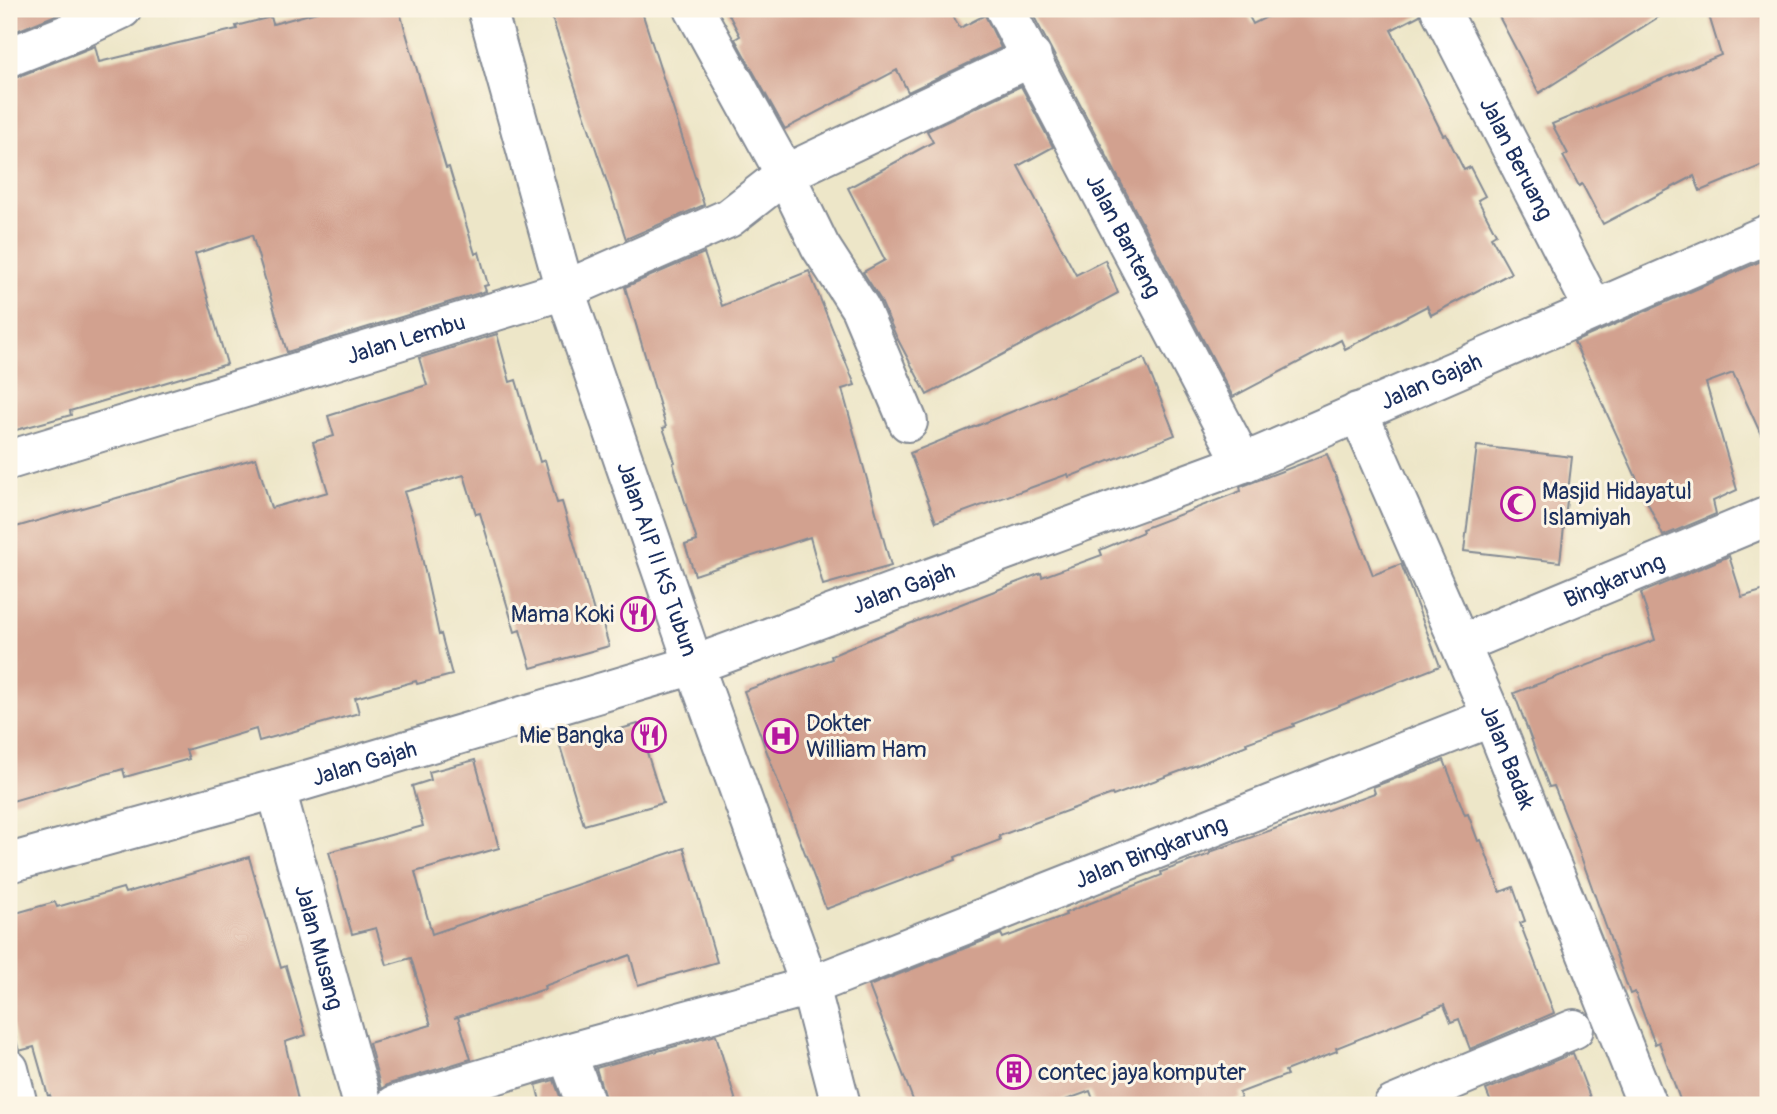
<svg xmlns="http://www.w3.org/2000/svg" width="1777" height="1114" font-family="Pangolin,sans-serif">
<rect width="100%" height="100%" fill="#fcf5e5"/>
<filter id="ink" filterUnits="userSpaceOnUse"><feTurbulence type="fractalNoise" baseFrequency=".0143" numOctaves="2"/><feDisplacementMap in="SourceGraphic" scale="14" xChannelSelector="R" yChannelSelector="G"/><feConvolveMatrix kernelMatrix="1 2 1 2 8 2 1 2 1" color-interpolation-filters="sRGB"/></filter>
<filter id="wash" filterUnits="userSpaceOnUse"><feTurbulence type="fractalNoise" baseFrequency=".00686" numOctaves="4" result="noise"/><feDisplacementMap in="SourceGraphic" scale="28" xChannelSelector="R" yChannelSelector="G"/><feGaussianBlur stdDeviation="1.57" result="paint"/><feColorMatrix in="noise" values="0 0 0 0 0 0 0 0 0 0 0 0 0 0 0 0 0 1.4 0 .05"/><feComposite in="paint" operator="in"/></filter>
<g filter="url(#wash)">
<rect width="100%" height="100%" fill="#ede6c8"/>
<g id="blocks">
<g fill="#d2a18f">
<polygon points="9,9 71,9 9,34"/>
<polygon points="328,9 399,9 446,168 449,167 475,254 479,252 488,285 484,286 486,291 287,352 252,235 195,254 227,364 70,411 71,415 9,432 9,78 17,77 95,46 99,62 237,29 236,26 271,17 273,24"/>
<polygon points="549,9 641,9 704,205 626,239"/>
<polygon points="726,9 949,9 960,28 985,15 1001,48 908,92 897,70 785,129 735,39 740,36"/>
<polygon points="1030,9 1245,9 1253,24 1283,9 1418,9 1420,15 1391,30 1443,135 1446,134 1464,170 1470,167 1485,196 1478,200 1496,234 1491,237 1511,273 1431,315 1427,306 1345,349 1341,340 1233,397"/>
<polygon points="1495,9 1671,9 1539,93"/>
<polygon points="1707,9 1768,9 1768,163 1700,191 1694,176 1603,224 1582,184 1579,186 1563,156 1568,154 1552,124 1721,55"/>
<polygon points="1021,86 1053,147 1018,166 1076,275 1105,260 1118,293 927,395 896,336 880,299 863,272 885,260 848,188 933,142 927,131"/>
<polygon points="704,253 722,306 809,271 855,385 842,389 891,566 823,585 810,537 695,575 685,545 697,541 673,463 675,462 663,428 666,427 625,287"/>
<polygon points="1768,258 1768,450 1733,373 1706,383 1737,490 1713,501 1716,514 1663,536 1574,342"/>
<polygon points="497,334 510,382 516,380 540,462 545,460 557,503 562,502 595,615 600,614 609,646 531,668 520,630 515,632 480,513 476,514 464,475 404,492 415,526 439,635 441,634 452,675 417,684 416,681 355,698 359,713 259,741 256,729 186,750 189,759 125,777 123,769 9,802 9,529 256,458 271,508 328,492 313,442 334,436 328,416 427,385 419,358"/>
<polygon points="1144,358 1175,435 1069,477 1068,474 936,522 910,453"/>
<polygon points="1477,446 1572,457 1560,562 1464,551"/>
<polygon points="1327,454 1373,575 1401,564 1440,666 1293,724 1294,726 1246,743 1247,745 1197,765 1113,796 1112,794 999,836 1000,840 955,857 956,860 826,909 744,691 832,659 831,656 873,638 1041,573 1042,577 1102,555 1100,550 1143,532 1142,529 1241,491 1240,487"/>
<polygon points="1729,556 1742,597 1768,589 1768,1105 1682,1105 1659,1042 1655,1044 1635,992 1630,994 1574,837 1554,786 1549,787 1514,693 1655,640 1641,593"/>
<polygon points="638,724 663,803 584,825 560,746"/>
<polygon points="475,760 499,848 415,872 432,934 684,848 717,962 638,985 630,955 544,986 545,989 454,1018 458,1017 471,1059 389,1084 381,1089 369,1043 431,1025 411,958 387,965 376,928 352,934 329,852 423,826 412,786 431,780 429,772"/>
<polygon points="1444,760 1465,815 1468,814 1478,841 1481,840 1500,892 1513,887 1525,921 1520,923 1554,1013 1470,1049 1459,1019 1451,1022 1444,1005 1336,1048 1337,1051 1285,1071 1287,1075 1239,1093 1241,1098 1220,1105 1095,1105 1090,1091 1052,1105 915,1105 869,986 1001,934 1003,938 1066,915 1065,913 1162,875 1161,872 1210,854 1210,852 1375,793 1373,787"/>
<polygon points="249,857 281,968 286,966 306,1035 285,1042 299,1105 53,1105 50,1095 48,1096 34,1047 19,1051 9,1013 9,915 55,902 57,907 123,888 125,893"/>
<polygon points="716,1035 737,1105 607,1105 596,1068"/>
<polygon points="1573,1053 1593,1105 1492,1105 1486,1090"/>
<polygon points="554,1080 563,1105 541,1105 536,1085"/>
</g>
</g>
</g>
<g filter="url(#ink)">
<use href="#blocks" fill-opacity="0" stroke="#848a93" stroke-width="2"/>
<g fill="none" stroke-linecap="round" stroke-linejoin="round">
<g stroke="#848a93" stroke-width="42">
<g id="minor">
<path id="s1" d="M487,9L565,290L694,665L810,986L841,1105"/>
<polyline points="694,9 785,174 820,246 860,308 908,422"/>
<path id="s2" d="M1005,9L1243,463"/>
<path id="s3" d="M1440,9L1593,308"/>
<polyline points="9,57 75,31 122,9"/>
<path id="s4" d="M1358,412L1492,717L1647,1105"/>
<path id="s5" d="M9,460L565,290L729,218L785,174L1032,57"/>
<path id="s6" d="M1461,644L1768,516"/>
<path id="s7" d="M276,789L363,1105"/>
<path id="s8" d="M9,863L276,789L694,665L1243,463L1768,234"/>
<polyline points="567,1053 586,1105"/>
<polyline points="9,1069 18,1105"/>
<path id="s9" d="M395,1105L567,1053L810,986L1492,717"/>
<polyline points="1393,1105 1574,1029"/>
</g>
</g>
<use href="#minor" stroke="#fff" stroke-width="38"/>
</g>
</g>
<defs>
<g id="mosque-ring" transform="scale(1.75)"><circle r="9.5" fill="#fcf5e5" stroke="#b5179e" stroke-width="1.5"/><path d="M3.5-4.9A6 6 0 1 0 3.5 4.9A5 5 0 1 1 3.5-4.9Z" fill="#b5179e"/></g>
<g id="restaurant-ring" transform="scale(1.75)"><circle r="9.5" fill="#fcf5e5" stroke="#b5179e" stroke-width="1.5"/><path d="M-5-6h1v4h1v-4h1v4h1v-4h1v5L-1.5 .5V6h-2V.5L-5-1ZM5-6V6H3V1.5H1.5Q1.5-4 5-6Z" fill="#b5179e"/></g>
<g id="hospital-ring" transform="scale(1.75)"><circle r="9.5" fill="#fcf5e5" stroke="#b5179e" stroke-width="1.5"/><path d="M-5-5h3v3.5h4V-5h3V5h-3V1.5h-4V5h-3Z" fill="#b5179e"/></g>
<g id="building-ring" transform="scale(1.75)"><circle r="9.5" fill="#fcf5e5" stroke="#b5179e" stroke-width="1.5"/><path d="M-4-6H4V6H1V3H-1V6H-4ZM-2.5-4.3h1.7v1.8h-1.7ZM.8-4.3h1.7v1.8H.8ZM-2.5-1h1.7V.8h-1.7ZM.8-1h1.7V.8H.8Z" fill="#b5179e"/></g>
</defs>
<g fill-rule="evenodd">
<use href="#mosque-ring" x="1518" y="504"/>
<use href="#restaurant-ring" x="638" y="614"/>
<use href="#restaurant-ring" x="649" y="735"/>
<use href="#hospital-ring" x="781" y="736"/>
<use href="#building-ring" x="1014" y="1072"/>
</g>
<g text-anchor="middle" stroke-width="6" stroke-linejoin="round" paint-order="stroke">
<g font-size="23" fill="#1b2f5e" stroke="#fcf5e5">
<text dy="8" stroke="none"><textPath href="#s3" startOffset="168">Jalan Beruang</textPath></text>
<text dy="8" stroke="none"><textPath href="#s2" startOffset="256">Jalan Banteng</textPath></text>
<text dy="8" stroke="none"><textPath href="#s5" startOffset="415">Jalan Lembu</textPath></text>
<text dy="8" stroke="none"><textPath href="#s8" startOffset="1503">Jalan Gajah</textPath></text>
<text dy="8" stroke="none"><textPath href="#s1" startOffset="576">Jalan AIP II KS Tubun</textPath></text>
<text dy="8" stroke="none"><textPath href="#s6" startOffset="166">Bingkarung</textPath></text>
<text dy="8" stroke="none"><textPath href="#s8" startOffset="936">Jalan Gajah</textPath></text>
<text dy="8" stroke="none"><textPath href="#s4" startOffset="376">Jalan Badak</textPath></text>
<text dy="8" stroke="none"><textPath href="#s8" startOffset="369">Jalan Gajah</textPath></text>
<text dy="8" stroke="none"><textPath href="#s9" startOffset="798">Jalan Bingkarung</textPath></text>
<text dy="8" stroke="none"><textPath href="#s7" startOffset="164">Jalan Musang</textPath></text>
</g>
<g font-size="23" fill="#1b2f5e" stroke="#fcf5e5" text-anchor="start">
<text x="1542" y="499">Masjid Hidayatul<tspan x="1542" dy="26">Islamiyah</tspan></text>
<text x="614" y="622" text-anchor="end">Mama Koki</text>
<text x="806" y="731">Dokter<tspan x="806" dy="26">William Ham</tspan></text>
<text x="624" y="743" text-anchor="end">Mie Bangka</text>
<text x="1038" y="1080">contec jaya komputer</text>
</g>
</g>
<rect width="1777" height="1114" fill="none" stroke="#fcf5e5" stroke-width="35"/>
</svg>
